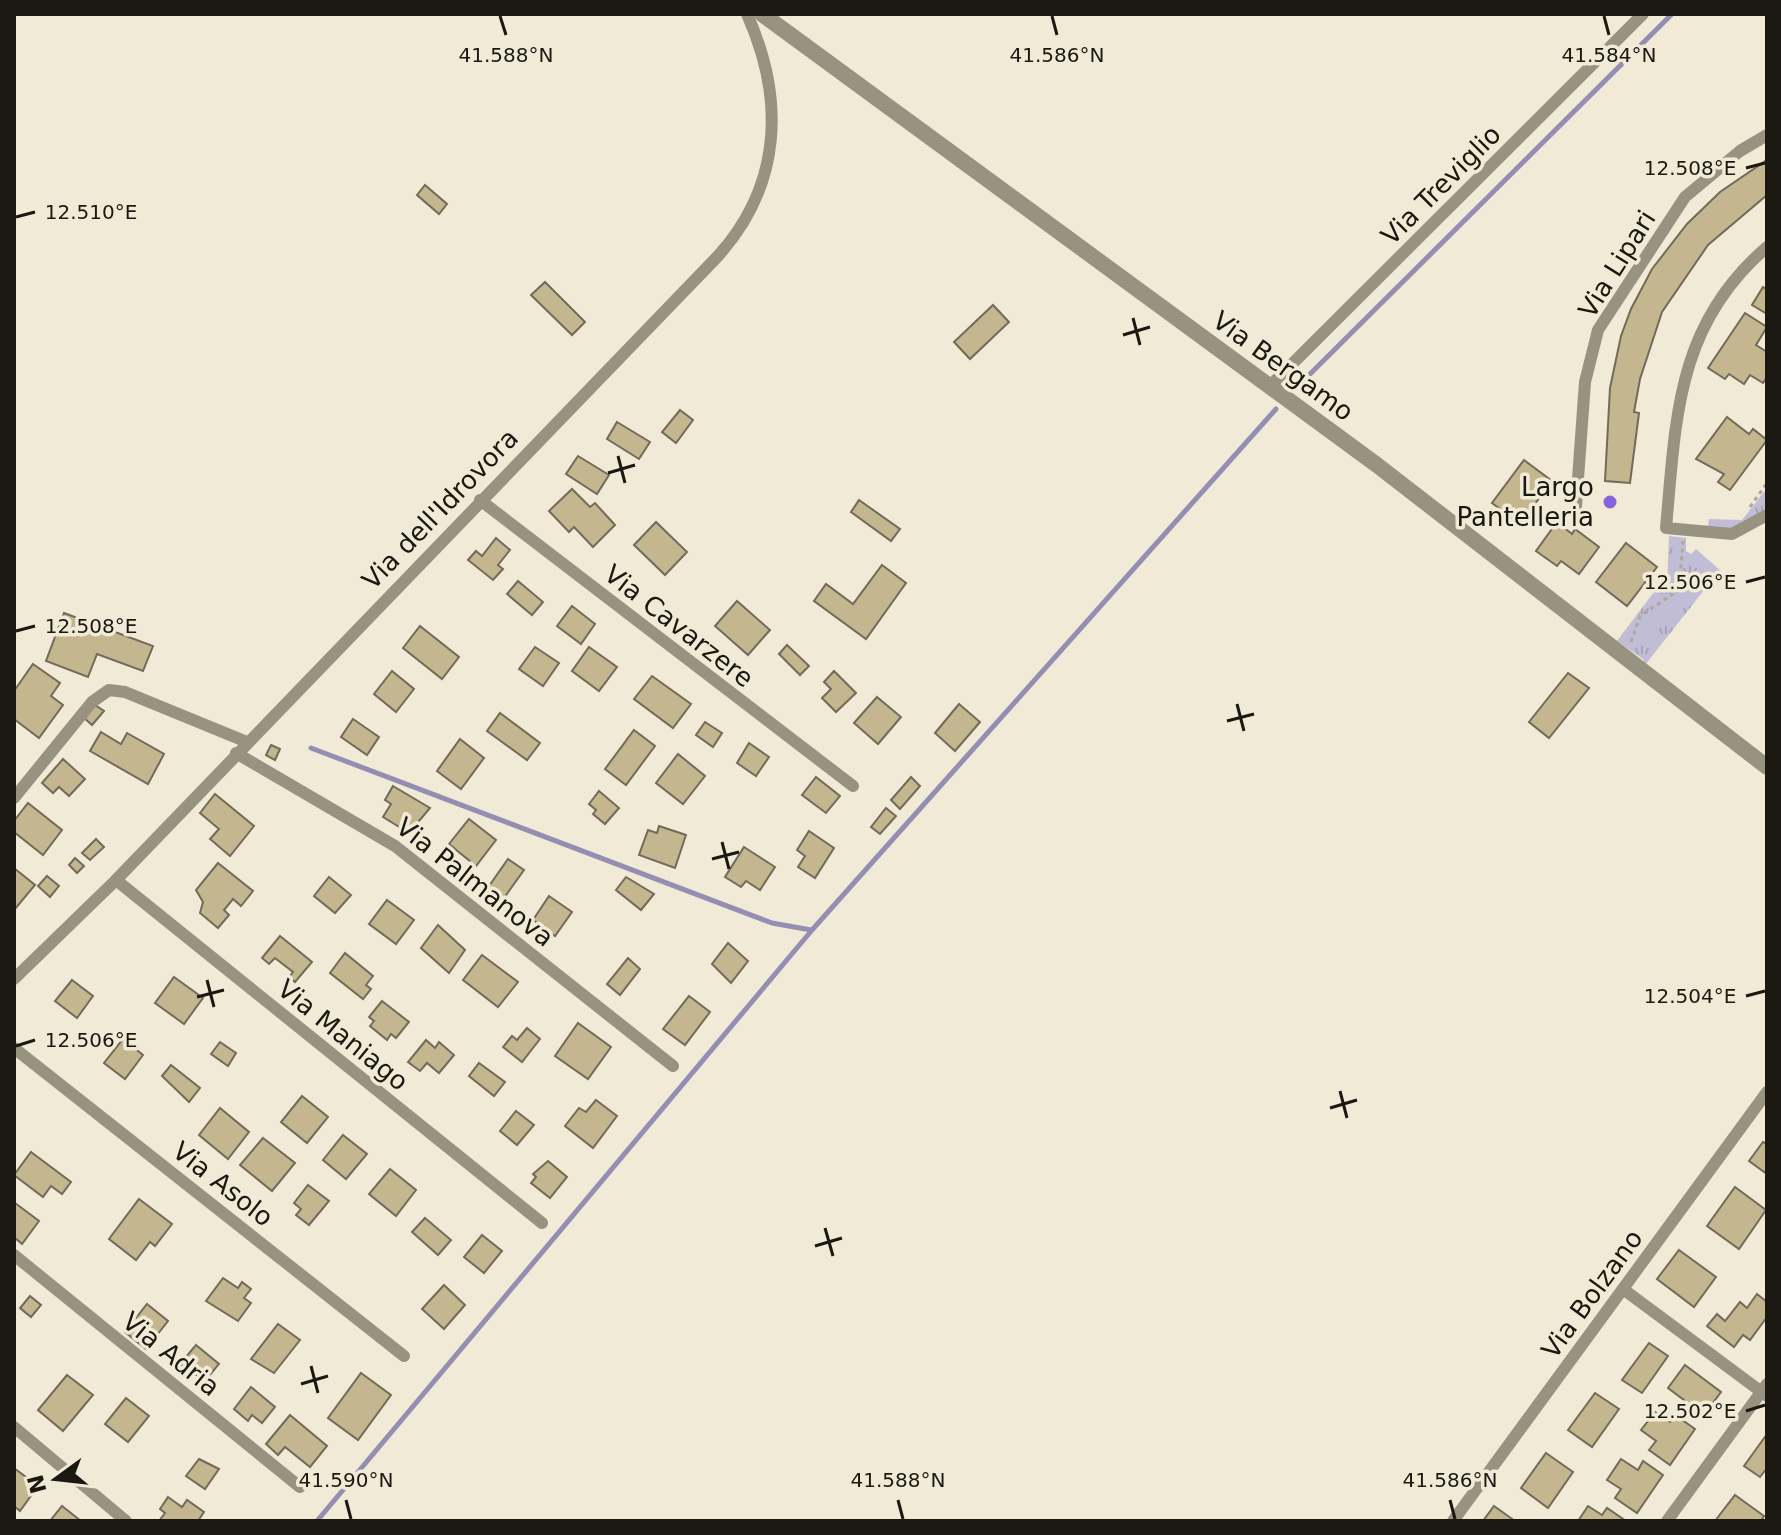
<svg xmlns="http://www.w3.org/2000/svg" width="1781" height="1535" font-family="'DejaVu Sans',sans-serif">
<defs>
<pattern id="grass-tufts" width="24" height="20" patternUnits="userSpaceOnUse" patternTransform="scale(2)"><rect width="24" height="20" fill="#c2bdd6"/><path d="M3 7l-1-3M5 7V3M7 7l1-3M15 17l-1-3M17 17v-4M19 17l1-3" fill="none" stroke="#a6a2b7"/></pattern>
</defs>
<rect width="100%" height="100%" fill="#f1ead6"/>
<g fill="url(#grass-tufts)">
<polygon points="1767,488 1767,510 1733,529 1708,527 1709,519 1742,520"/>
<polygon points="1669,536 1686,538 1686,551 1691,554 1696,549 1720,570 1645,665 1643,659 1617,641 1660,584 1667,584"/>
</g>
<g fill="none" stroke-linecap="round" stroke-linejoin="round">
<g stroke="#958eb3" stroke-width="5">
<polyline points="1296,388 1672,14"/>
<polyline points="311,748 772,923 811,930"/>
<polyline points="317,1521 812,930 1276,409"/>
</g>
</g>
<g fill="#c4b68f" stroke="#716b59" stroke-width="2">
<polygon points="1767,160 1767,195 1708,245 1662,312 1640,379 1634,412 1639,413 1630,483 1605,481 1610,388 1621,336 1631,309 1652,269 1687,224 1720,192"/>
<polygon points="425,185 447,204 439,214 417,195"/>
<polygon points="545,282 585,322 572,335 531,295"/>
<polygon points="1763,287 1767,290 1767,314 1752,305"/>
<polygon points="993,305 1009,322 970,359 954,342"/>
<polygon points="1745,313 1767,327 1756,345 1767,352 1767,377 1763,383 1750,375 1744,384 1729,374 1725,379 1708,368"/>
<polygon points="680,410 693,420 676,443 662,432"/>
<polygon points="1727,417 1749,434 1753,429 1767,440 1730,490 1718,482 1724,474 1696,459"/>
<polygon points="617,422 650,442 639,459 607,439"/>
<polygon points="578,456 609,475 597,494 566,474"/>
<polygon points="1524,460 1552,481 1520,524 1492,503"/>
<polygon points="572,489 590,507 595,503 615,525 593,547 574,527 569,532 549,511"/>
<polygon points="859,500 900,529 891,541 851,512"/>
<polygon points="656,522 687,552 665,575 634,545"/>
<polygon points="1557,522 1572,534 1575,529 1599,547 1579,574 1561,561 1557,566 1536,551"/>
<polygon points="496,538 510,550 498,565 503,569 493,580 468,560 476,551 482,556"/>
<polygon points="1626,543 1657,567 1627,606 1596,582"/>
<polygon points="882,565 906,583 866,639 814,601 826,584 853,604"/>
<polygon points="518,581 543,602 532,615 507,594"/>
<polygon points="737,601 770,630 748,655 715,626"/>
<polygon points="572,606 595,624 581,644 557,626"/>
<polygon points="64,613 153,646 143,671 97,654 88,677 46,661"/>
<polygon points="420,626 459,657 442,679 403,648"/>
<polygon points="787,645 809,666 800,675 779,654"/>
<polygon points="535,647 559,663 543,686 519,669"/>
<polygon points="589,647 617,667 599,691 572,671"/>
<polygon points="33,664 60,683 51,696 63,705 39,738 14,719 14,691"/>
<polygon points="392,671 414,689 396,712 374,694"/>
<polygon points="834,671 856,693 836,712 822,698 831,689 824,682"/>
<polygon points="1568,673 1589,688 1549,738 1529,722"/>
<polygon points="652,676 691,704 673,728 634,699"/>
<polygon points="877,697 901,717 878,744 854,723"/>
<polygon points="959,704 980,722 955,751 935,733"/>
<polygon points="95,705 104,711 92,725 84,718"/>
<polygon points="500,713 540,743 527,760 487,731"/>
<polygon points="353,719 379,737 367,755 341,737"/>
<polygon points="705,722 722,733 713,747 696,735"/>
<polygon points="634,730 655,746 626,785 605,769"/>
<polygon points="101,732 121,744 127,733 164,754 148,784 90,751"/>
<polygon points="460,739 484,758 461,789 437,771"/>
<polygon points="749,743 769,757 756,776 737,763"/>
<polygon points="271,745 280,749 275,760 266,755"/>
<polygon points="678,754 705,776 683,804 656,783"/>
<polygon points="63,759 85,779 69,796 59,787 53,793 42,783"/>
<polygon points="816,777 840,796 826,813 802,795"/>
<polygon points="911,777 920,786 900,809 891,800"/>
<polygon points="393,786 430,808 409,833 383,817 391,804 385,800"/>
<polygon points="599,791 619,808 605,824 593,814 596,810 589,804"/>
<polygon points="215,794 254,826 230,856 210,839 219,829 200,813"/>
<polygon points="28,803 62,830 43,855 14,832 14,821"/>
<polygon points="886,808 896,816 880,834 871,827"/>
<polygon points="469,819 496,840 476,866 449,844"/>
<polygon points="659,826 686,835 675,868 639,855 648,830 657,833"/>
<polygon points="809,831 834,848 815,878 798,867 805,856 797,850"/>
<polygon points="96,839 104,847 90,860 82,853"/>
<polygon points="744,847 775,867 760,890 746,881 741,887 725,877"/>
<polygon points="75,858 84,866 77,873 69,865"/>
<polygon points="508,859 524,870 504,898 489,886"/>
<polygon points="218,863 253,891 241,906 233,899 224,910 229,915 218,928 200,913 203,902 196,890"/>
<polygon points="14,868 35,885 15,909 14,908"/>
<polygon points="47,876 59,886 50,897 38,886"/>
<polygon points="329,877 351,895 335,913 314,896"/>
<polygon points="626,877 654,894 641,910 616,890"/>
<polygon points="549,896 572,912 555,936 533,920"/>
<polygon points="387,900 414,920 396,944 369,924"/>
<polygon points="438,925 465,950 449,973 421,948"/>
<polygon points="280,936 312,962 295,982 289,977 293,972 275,958 269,964 262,958"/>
<polygon points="728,943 748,961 731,983 712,964"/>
<polygon points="345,953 373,976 366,985 371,989 363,999 330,973"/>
<polygon points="482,955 518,982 498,1007 463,980"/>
<polygon points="628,958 640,969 620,995 607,984"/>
<polygon points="174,977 203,998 184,1024 155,1003"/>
<polygon points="72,980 93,996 77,1018 55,1001"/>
<polygon points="689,996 710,1012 685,1045 663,1029"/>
<polygon points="382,1001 409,1022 396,1038 391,1034 387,1040 370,1026 374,1021 369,1017"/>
<polygon points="578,1023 611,1047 588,1079 555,1056"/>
<polygon points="527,1028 540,1039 522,1062 503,1047 512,1036 517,1040"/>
<polygon points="123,1039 143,1055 125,1079 104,1063"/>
<polygon points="426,1040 435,1048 439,1042 454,1055 439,1073 427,1063 420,1071 408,1062"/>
<polygon points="220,1042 236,1053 228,1066 211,1054"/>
<polygon points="479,1063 505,1082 494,1096 469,1076"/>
<polygon points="171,1065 200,1088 189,1102 162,1076"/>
<polygon points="302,1096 328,1117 307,1143 281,1122"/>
<polygon points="596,1100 617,1116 593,1148 565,1126 579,1108 586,1112"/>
<polygon points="220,1108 249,1132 228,1159 199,1135"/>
<polygon points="516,1111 534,1125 517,1145 500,1131"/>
<polygon points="343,1135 367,1154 346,1179 323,1160"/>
<polygon points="263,1138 295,1163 272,1191 240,1165"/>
<polygon points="1763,1142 1767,1144 1767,1174 1749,1161"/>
<polygon points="31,1152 71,1182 62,1194 51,1186 43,1197 14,1175"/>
<polygon points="548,1161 567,1177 550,1198 531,1183 536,1177 533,1174"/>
<polygon points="390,1169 416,1190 396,1216 369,1194"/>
<polygon points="308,1185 329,1201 309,1225 296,1215 301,1209 294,1203"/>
<polygon points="1735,1187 1766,1210 1739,1249 1707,1226"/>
<polygon points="139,1199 172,1224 155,1246 150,1242 136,1260 109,1239"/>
<polygon points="15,1203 39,1221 22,1244 14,1237"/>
<polygon points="425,1218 451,1240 438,1255 412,1232"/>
<polygon points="482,1235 502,1251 484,1273 464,1257"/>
<polygon points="1679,1250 1716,1277 1694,1307 1657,1279"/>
<polygon points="223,1278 238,1288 242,1282 251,1289 244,1298 251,1303 238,1321 206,1301"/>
<polygon points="444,1285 465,1305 444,1329 422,1309"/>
<polygon points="1757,1294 1767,1302 1767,1317 1750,1340 1743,1335 1734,1347 1707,1326 1717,1314 1725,1321 1740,1302 1747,1308"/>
<polygon points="30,1296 41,1305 31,1317 20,1308"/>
<polygon points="147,1304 168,1321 146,1349 125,1332"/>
<polygon points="278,1324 300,1340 274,1373 251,1359"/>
<polygon points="1649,1343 1668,1356 1642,1393 1622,1380"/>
<polygon points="196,1345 219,1364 205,1381 180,1364"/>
<polygon points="1685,1365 1721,1392 1704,1415 1668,1388"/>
<polygon points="361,1373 391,1395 358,1440 328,1418"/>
<polygon points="67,1375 93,1395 63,1431 38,1410"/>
<polygon points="251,1387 275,1407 262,1423 252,1415 248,1421 234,1409"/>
<polygon points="1595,1393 1619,1409 1592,1447 1568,1430"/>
<polygon points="126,1398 149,1416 128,1442 105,1424"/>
<polygon points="1655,1412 1670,1422 1675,1415 1695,1429 1670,1465 1649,1450 1656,1441 1641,1430"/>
<polygon points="290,1415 327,1446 310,1467 285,1447 278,1455 266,1444"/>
<polygon points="1767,1434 1767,1468 1760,1477 1744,1466"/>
<polygon points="1546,1453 1573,1472 1548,1508 1521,1488"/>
<polygon points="199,1459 219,1469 205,1489 186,1476"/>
<polygon points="1621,1459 1638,1470 1643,1461 1663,1475 1637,1513 1615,1498 1621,1489 1607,1480"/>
<polygon points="14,1468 38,1486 20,1511 14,1506"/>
<polygon points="1735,1495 1764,1516 1761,1521 1715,1521"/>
<polygon points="168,1497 182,1507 187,1500 204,1512 198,1521 159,1521 165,1513 160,1509"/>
<polygon points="62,1506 81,1521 50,1521"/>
<polygon points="1494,1506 1515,1521 1483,1521"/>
<polygon points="1588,1506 1602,1515 1607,1508 1626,1521 1578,1521"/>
</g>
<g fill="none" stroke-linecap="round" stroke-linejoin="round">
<g stroke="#aea898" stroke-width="3" stroke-dasharray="4 4" stroke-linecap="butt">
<polyline points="1750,507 1767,483"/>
<polyline points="1631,642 1640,616 1679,590 1683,541"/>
</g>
<g stroke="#989281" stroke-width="12">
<path d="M1767,247C1676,325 1676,418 1666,528L1732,534L1767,515"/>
<polyline points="1270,386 1643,14"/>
<polyline points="480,500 853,786"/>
<polyline points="1576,506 1585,382 1598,330 1685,197 1740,151 1767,135"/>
<polyline points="236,753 395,846 673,1066"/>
<polyline points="14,798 92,702 109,690 125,692 247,742"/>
<polyline points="116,880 542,1223"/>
<path d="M14,979L116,880L718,256C782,185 785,99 747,14"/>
<polyline points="14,1048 404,1356"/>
<polyline points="14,1255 300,1487"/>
<polyline points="1623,1289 1767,1396"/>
<polyline points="14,1427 126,1521"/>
<polyline points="1453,1521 1767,1092"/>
<polyline points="1667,1521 1767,1384"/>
</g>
<polyline stroke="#989281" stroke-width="16" points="762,14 1377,465 1767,767"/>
</g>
<path fill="none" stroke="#1a1811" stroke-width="3" d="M500,16L506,35M1052,16L1057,35M1604,16L1609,35M1746,168L1765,163M16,217L35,212M1133,318L1140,345M1123,335L1150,327M618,456L625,483M608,473L635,465M1746,582L1765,577M16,631L35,626M1237,704L1244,731M1227,721L1254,714M722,842L729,869M712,859L739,852M207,980L214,1007M1746,996L1765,991M197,997L224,990M16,1046L35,1040M1340,1091L1347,1118M1330,1108L1357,1100M825,1228L833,1256M815,1246L842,1238M311,1366L318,1393M301,1384L328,1376M1746,1411L1765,1405M346,1500L351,1519M898,1500L903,1519M1450,1500L1455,1519"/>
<circle fill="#8662dd" stroke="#f1ead6" stroke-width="3" cx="1610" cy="502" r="8"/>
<g text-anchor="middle" stroke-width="7" stroke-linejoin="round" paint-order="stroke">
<g font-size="26" fill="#1a1811" stroke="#f1ead6">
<text transform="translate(1441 185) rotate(-45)" y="9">Via Treviglio</text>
<text transform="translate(1617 264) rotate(-58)" y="9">Via Lipari</text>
<text transform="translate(1283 366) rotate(36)" y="9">Via Bergamo</text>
<text transform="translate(440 509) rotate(-46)" y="9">Via dell'Idrovora</text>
<text transform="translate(679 626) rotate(38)" y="9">Via Cavarzere</text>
<text transform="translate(475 882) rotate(38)" y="9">Via Palmanova</text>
<text transform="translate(343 1035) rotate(39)" y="9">Via Maniago</text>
<text transform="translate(223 1184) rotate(38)" y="9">Via Asolo</text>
<text transform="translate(1592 1294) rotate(-54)" y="9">Via Bolzano</text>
<text transform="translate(171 1354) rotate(39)" y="9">Via Adria</text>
</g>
<g font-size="26" fill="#1a1811" stroke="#f1ead6" text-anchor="end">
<text x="1594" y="496">Largo<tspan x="1594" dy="30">Pantelleria</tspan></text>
</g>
</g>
<g font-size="20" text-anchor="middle" fill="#1a1811" stroke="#f1ead6" stroke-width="7" stroke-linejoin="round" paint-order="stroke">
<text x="506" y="62">41.588°N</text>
<text x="1057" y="62">41.586°N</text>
<text x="1609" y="62">41.584°N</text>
<text x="1690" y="175">12.508°E</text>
<text x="91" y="219">12.510°E</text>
<text x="1690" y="589">12.506°E</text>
<text x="91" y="633">12.508°E</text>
<text x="1690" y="1003">12.504°E</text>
<text x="91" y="1047">12.506°E</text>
<text x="1690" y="1418">12.502°E</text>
<text x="346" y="1487">41.590°N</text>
<text x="898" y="1487">41.588°N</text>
<text x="1450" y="1487">41.586°N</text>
</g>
<rect width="1781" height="1535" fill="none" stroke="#1a1811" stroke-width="32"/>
<g transform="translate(56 1479) rotate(255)" stroke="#f1ead6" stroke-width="6" paint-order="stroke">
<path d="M0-6L14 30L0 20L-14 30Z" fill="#1a1811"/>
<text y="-12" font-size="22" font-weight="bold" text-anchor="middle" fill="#1a1811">N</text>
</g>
</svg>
